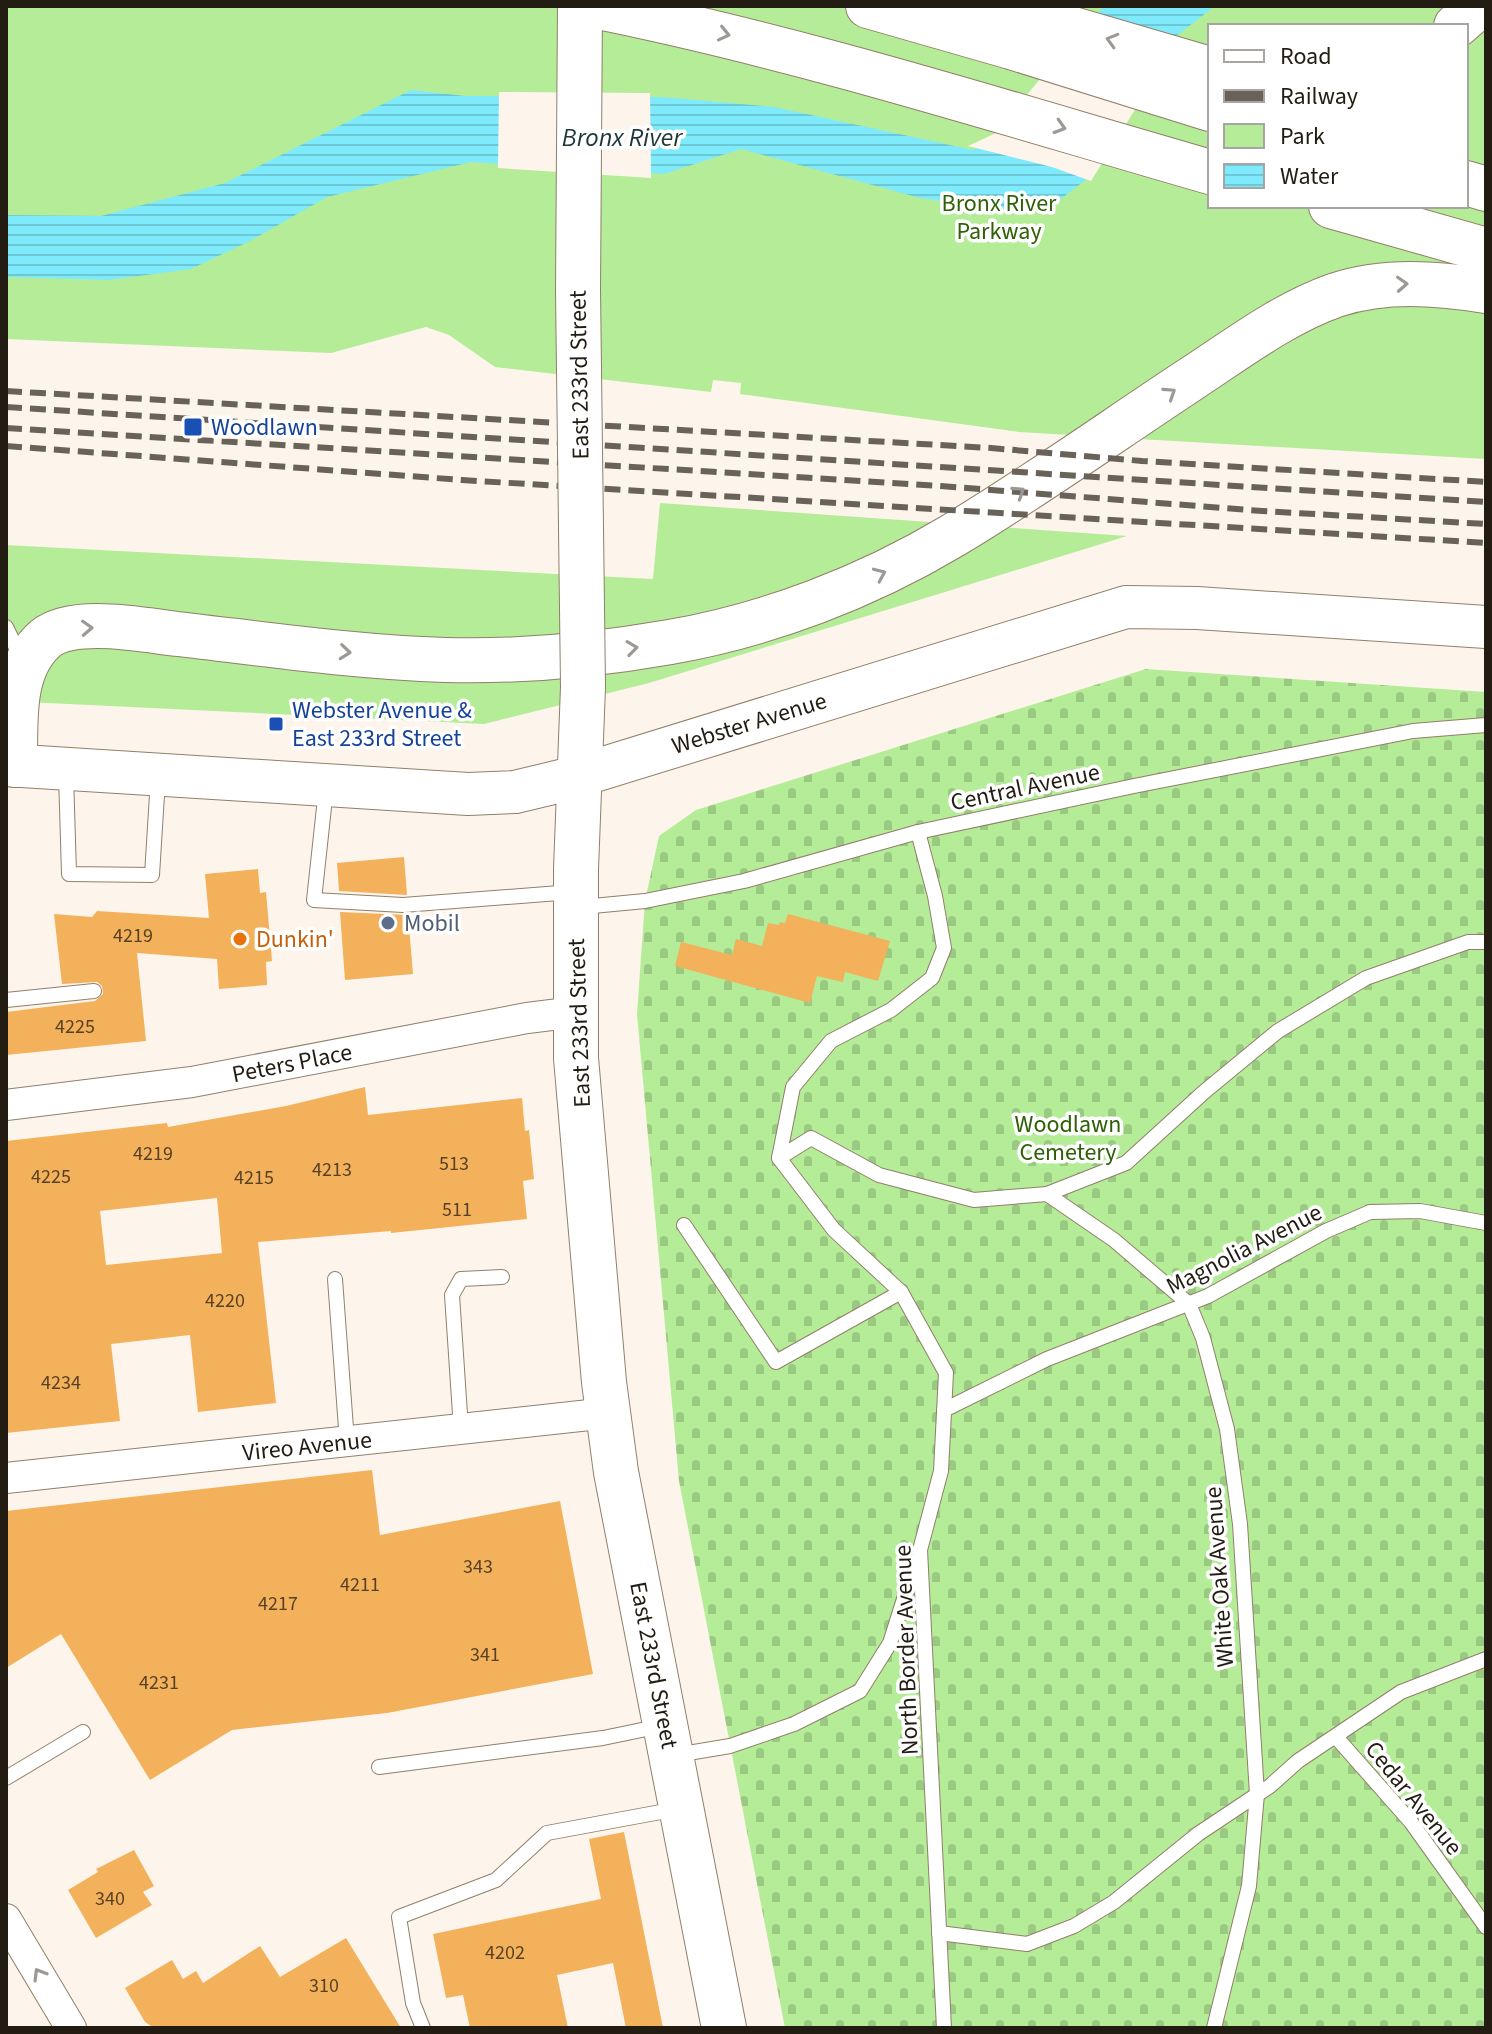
<svg xmlns="http://www.w3.org/2000/svg" width="1492" height="2034" font-family="'Source Sans 3',sans-serif">
<defs>
<pattern id="cemetery-stones" width="16" height="16" patternUnits="userSpaceOnUse" patternTransform="scale(2)"><rect width="16" height="16" fill="#b4ec98"/><path d="M2 7V4a2 2 0 0 1 4 0v3zM10 15v-3a2 2 0 0 1 4 0v3z" fill="#9aca82"/></pattern>
<pattern id="water-rules" width="6" height="5" patternUnits="userSpaceOnUse" patternTransform="scale(2)"><rect width="6" height="5" fill="#7eeafb"/><path d="M0 2.5h6" fill="none" stroke="#6dc8d6"/></pattern>
</defs>
<rect width="100%" height="100%" fill="#fdf5eb"/>
<g fill="#b4ec98" fill-rule="evenodd">
<path d="M6,6H1486V459L1019,432L740,394L741,383L713,380L711,392L495,367L449,335L426,327L331,353L6,339ZM1210,26H1466V206H1210Z"/>
<polygon points="660,503 1127,536 649,683 484,724 6,701 6,545 653,579"/>
</g>
<polygon fill="url(#cemetery-stones)" points="1146,669 1486,692 1486,2028 785,2028 679,1481 637,1014 645,901 659,836 696,810"/>
<polygon fill="url(#water-rules)" points="1104,6 1215,6 1175,37 1088,178 1053,205 1014,211 920,198 741,149 664,174 471,162 327,197 250,241 191,269 109,280 6,277 6,215 101,216 225,183 411,90 465,96 661,97 774,107 973,150 999,136"/>
<g fill="#fdf5eb">
<polygon points="1088,20 1174,46 1091,181 1052,167 968,146 996,133"/>
<polygon points="499,92 650,93 651,178 498,168"/>
</g>
<g fill="#f3b15b" fill-rule="evenodd">
<polygon points="404,857 407,895 339,891 337,863"/>
<polygon points="258,869 260,893 266,892 272,961 266,962 267,985 219,989 217,959 137,953 146,1041 6,1055 6,1012 95,1001 103,994 102,986 97,982 62,984 54,914 92,917 97,911 209,918 205,874"/>
<polygon points="340,912 408,915 413,974 345,980"/>
<polygon points="788,914 890,941 878,981 845,972 843,982 817,976 810,1003 675,966 681,942 732,955 736,939 762,946 768,923 779,925 780,922 785,923"/>
<path d="M365,1087L368,1115L522,1098L525,1131L529,1130L534,1179L523,1181L527,1219L391,1233V1231L258,1242L276,1403L198,1412L190,1335L111,1344L120,1421L6,1433V1141L167,1123L168,1127L286,1106ZM217,1198L222,1253L106,1265L100,1211Z"/>
<polygon points="372,1470 380,1535 560,1501 593,1674 387,1713 232,1730 150,1780 61,1634 6,1668 6,1511"/>
<polygon points="624,1832 663,2028 626,2028 613,1963 557,1975 568,2028 470,2028 463,1995 446,1998 433,1934 601,1899 589,1839"/>
<polygon points="134,1850 154,1886 143,1892 152,1905 96,1938 68,1890 98,1872 96,1869"/>
<polygon points="346,1938 401,2028 154,2028 145,2022 125,1988 172,1960 183,1979 196,1971 203,1983 260,1946 280,1977"/>
</g>
<g fill="none" stroke-linecap="round" stroke-linejoin="round">
<g stroke="#917f69" stroke-width="16">
<g id="lane">
<polyline points="6,627 21,658"/>
<polyline points="66,774 69,874 152,875 158,779"/>
<polyline points="326,789 314,900 403,905 572,892"/>
<polyline points="918,832 935,896 944,948 932,978 891,1010 831,1041 793,1087 779,1158 834,1230 901,1292 946,1373 941,1471 920,1550 944,2028"/>
<polyline points="582,907 645,901 744,881 918,832 1134,786 1413,731 1486,725"/>
<polyline points="6,1000 94,991"/>
<polyline points="779,1158 811,1138 879,1175 974,1200 1047,1194 1126,1163 1204,1092 1278,1031 1366,978 1468,942 1486,942"/>
<polyline points="1047,1194 1114,1240 1189,1304 1203,1338 1227,1429 1240,1524 1257,1794 1249,1886 1214,2028"/>
<polyline points="684,1225 776,1362 901,1292"/>
<polyline points="335,1279 347,1442"/>
<polyline points="944,1410 1047,1359 1208,1296 1326,1231 1370,1212 1420,1211 1486,1223"/>
<polyline points="461,1429 452,1295 461,1279 502,1277"/>
<polyline points="1336,1737 1411,1822 1486,1927"/>
<polyline points="676,1755 730,1746 794,1724 860,1691 890,1643 916,1561"/>
<polyline points="379,1767 603,1738 661,1726"/>
<polyline points="6,1778 83,1732"/>
<polyline points="939,1933 1027,1944 1074,1926 1114,1902 1198,1834 1270,1786 1298,1761 1401,1692 1486,1659"/>
<polyline points="423,2028 413,2003 399,1917 496,1880 547,1833 677,1809"/>
</g>
</g>
<g stroke="#917f69" stroke-width="32">
<g id="street">
<polyline points="6,1105 192,1082 527,1018 576,1012"/>
<polyline points="6,1478 608,1413"/>
<polyline points="6,1919 71,2028"/>
</g>
</g>
<g stroke="#917f69" stroke-width="44">
<polyline id="secondary" points="6,765 468,794 515,792 565,780 1126,607 1197,608 1486,627"/>
</g>
<g stroke="#917f69" stroke-width="46">
<g id="primary">
<polyline points="578,290 580,6"/>
<polyline points="583,687 576,869 576,1058 604,1382 616,1472 724,2028"/>
</g>
</g>
<g stroke="#917f69" stroke-width="46">
<g id="highway">
<path d="M593,6C802,48 1005,113 1210,172"/>
<polyline points="868,6 1011,47 1210,109"/>
<polyline points="961,6 1025,15 1210,69"/>
<polyline points="1456,26 1479,6"/>
<polyline points="1466,183 1486,189"/>
<polyline points="1331,206 1486,250"/>
<path d="M15,765C16,723 10,670 45,639C73,616 143,630 177,634C266,644 355,657 445,660C520,662 596,655 670,642C768,625 867,587 952,536C1034,487 1112,431 1191,379C1237,349 1284,313 1336,295C1385,279 1436,283 1486,291"/>
</g>
</g>
<use href="#lane" stroke="#fff" stroke-width="14"/>
<use href="#street" stroke="#fff" stroke-width="30"/>
<use href="#secondary" stroke="#fff" stroke-width="42"/>
<use href="#primary" stroke="#fff" stroke-width="44"/>
<use href="#highway" stroke="#fff" stroke-width="44"/>
<g stroke="#696258" stroke-width="6" stroke-dasharray="16 8" stroke-linecap="butt">
<polyline points="6,391 991,448 1142,461 1486,482"/>
<polyline points="6,407 1486,502"/>
<polyline points="6,428 941,486 1262,511 1486,524"/>
<polyline points="6,446 462,480 1486,543"/>
</g>
<g stroke="#917f69" stroke-width="46" stroke-linecap="butt">
<polyline id="primary-bridge" points="578,290 583,687"/>
</g>
<use href="#primary-bridge" stroke="#fff" stroke-width="44"/>
</g>
<defs><path id="oneway-chevron" d="M-2-3.5L2.5 0L-2 3.5" fill="none" stroke-width="1.6" stroke-linecap="round" stroke-linejoin="round" transform="scale(2)"/></defs>
<g stroke="#9c9995">
<use href="#oneway-chevron" transform="translate(724 34) rotate(13)"/>
<use href="#oneway-chevron" transform="translate(1112 40) rotate(-164)"/>
<use href="#oneway-chevron" transform="translate(1060 127) rotate(17)"/>
<use href="#oneway-chevron" transform="translate(1402 284) rotate(-3)"/>
<use href="#oneway-chevron" transform="translate(1170 393) rotate(-33)"/>
<use href="#oneway-chevron" transform="translate(1019 492) rotate(-33)"/>
<use href="#oneway-chevron" transform="translate(880 574) rotate(-24)"/>
<use href="#oneway-chevron" transform="translate(87 628) rotate(-3)"/>
<use href="#oneway-chevron" transform="translate(632 648) rotate(-8)"/>
<use href="#oneway-chevron" transform="translate(345 652) rotate(6)"/>
<use href="#oneway-chevron" transform="translate(39 1974) rotate(-121)"/>
</g>
<g fill="#1a4fb4" stroke="#fff" stroke-width="3">
<rect x="183" y="417" width="20" height="20" rx="4"/>
<rect x="268" y="716" width="16" height="16" rx="4"/>
</g>
<circle fill="#5c6f8a" stroke="#fff" stroke-width="3" cx="388" cy="923" r="8"/>
<circle fill="#e8710a" stroke="#fff" stroke-width="3" cx="240" cy="939" r="8"/>
<g text-anchor="middle" stroke-width="7" stroke-linejoin="round" paint-order="stroke">
<g font-size="20" fill="#574125">
<text x="133" y="942">4219</text>
<text x="75" y="1033">4225</text>
<text x="153" y="1160">4219</text>
<text x="454" y="1170">513</text>
<text x="332" y="1176">4213</text>
<text x="51" y="1183">4225</text>
<text x="254" y="1184">4215</text>
<text x="457" y="1216">511</text>
<text x="225" y="1307">4220</text>
<text x="61" y="1389">4234</text>
<text x="478" y="1573">343</text>
<text x="360" y="1591">4211</text>
<text x="278" y="1610">4217</text>
<text x="485" y="1661">341</text>
<text x="159" y="1689">4231</text>
<text x="110" y="1905">340</text>
<text x="505" y="1959">4202</text>
<text x="324" y="1992">310</text>
</g>
<g font-size="24" fill="#2e6106" stroke="#fff">
<text x="999" y="211">Bronx River<tspan x="999" dy="28">Parkway</tspan></text>
<text x="1068" y="1132">Woodlawn<tspan x="1068" dy="28">Cemetery</tspan></text>
</g>
<g font-size="24" fill="#231c13" stroke="#fff">
<text transform="translate(579 375) rotate(-91)" y="8">East 233rd Street</text>
<text transform="translate(749 723) rotate(-17)" y="8">Webster Avenue</text>
<text transform="translate(1025 787) rotate(-12)" y="8">Central Avenue</text>
<text transform="translate(579 1023) rotate(-92)" y="8">East 233rd Street</text>
<text transform="translate(292 1063) rotate(-11)" y="8">Peters Place</text>
<text transform="translate(1244 1249) rotate(-27)" y="8">Magnolia Avenue</text>
<text transform="translate(307 1446) rotate(-6)" y="8">Vireo Avenue</text>
<text transform="translate(1219 1577) rotate(-94)" y="8">White Oak Avenue</text>
<text transform="translate(906 1650) rotate(-92)" y="8">North Border Avenue</text>
<text transform="translate(654 1665) rotate(79)" y="8">East 233rd Street</text>
<text transform="translate(1414 1798) rotate(51)" y="8">Cedar Avenue</text>
</g>
<g font-size="24" fill="#164399" stroke="#fff" text-anchor="start">
<text x="211" y="435">Woodlawn</text>
<text x="292" y="718">Webster Avenue &amp;<tspan x="292" dy="28">East 233rd Street</tspan></text>
</g>
<g font-size="24" fill="#4e5e75" stroke="#fff" text-anchor="start">
<text x="404" y="931">Mobil</text>
</g>
<g font-size="24" fill="#c56008" stroke="#fff" text-anchor="start">
<text x="256" y="947">Dunkin'</text>
</g>
<g font-size="26" font-style="italic" fill="#1d363a" stroke="#fff">
<text x="622" y="146">Bronx River</text>
</g>
</g>
<rect width="1492" height="2034" fill="none" stroke="#231c13" stroke-width="16"/>
<rect x="1208" y="24" width="260" height="184" fill="#ffffff" stroke="#a7a4a1" stroke-width="2"/>
<rect x="1224" y="50" width="40" height="12" fill="#ffffff" stroke="#a7a4a1" stroke-width="2"/>
<text x="1280" y="64" font-size="24" fill="#231c13">Road</text>
<rect x="1224" y="90" width="40" height="12" fill="#696258" stroke="#a7a4a1" stroke-width="2"/>
<text x="1280" y="104" font-size="24" fill="#231c13">Railway</text>
<rect x="1224" y="124" width="40" height="24" fill="#b4ec98" stroke="#a7a4a1" stroke-width="2"/>
<text x="1280" y="144" font-size="24" fill="#231c13">Park</text>
<rect x="1224" y="164" width="40" height="24" fill="url(#water-rules)" stroke="#a7a4a1" stroke-width="2"/>
<text x="1280" y="184" font-size="24" fill="#231c13">Water</text>
</svg>
